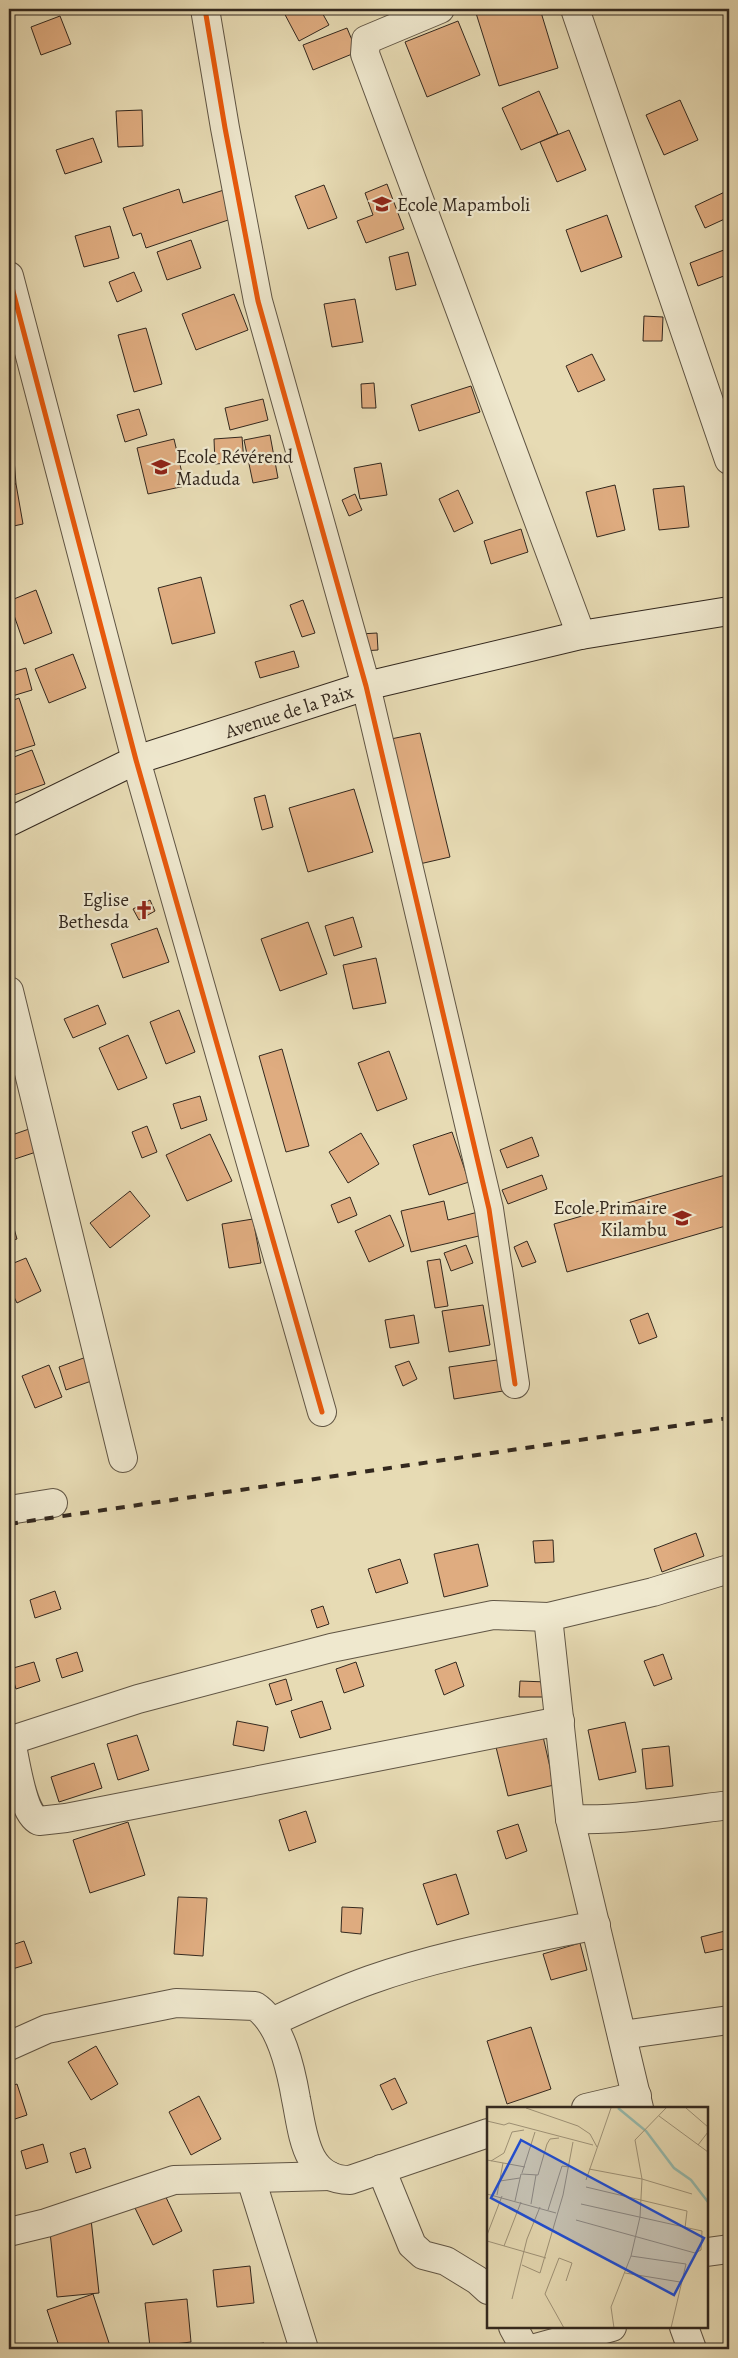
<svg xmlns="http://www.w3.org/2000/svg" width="738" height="2358" font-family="Alegreya,serif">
<rect width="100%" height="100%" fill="#e7dbb4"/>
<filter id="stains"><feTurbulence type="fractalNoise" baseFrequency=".004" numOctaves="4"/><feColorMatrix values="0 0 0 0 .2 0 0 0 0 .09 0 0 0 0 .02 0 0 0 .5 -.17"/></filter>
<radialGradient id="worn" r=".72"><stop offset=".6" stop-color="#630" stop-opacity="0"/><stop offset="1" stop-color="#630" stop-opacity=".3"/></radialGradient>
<g fill="#dfac80" stroke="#33281e">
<polygon points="282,9 320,9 329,25 299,41"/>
<polygon points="478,9 540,9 558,68 499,86 475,10"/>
<polygon points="60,16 71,44 41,55 31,27"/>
<polygon points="458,21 480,75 427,97 405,42"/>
<polygon points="347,28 357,52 313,70 303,45"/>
<polygon points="539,91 558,134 521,150 502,108"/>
<polygon points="680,100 698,140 664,155 646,115"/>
<polygon points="142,110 143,146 118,147 116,111"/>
<polygon points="569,130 586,170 557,182 540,142"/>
<polygon points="93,138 102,162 65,174 56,150"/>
<polygon points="387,184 404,229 366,243 357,221 373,215 365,193"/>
<polygon points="324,185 337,218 308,229 295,196"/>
<polygon points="179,189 183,203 227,189 237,217 146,248 141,233 133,236 123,208"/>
<polygon points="729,190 729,217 705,228 695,206"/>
<polygon points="607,215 622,257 581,272 566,230"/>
<polygon points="110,226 119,258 84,267 75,236"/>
<polygon points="191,240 201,268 167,280 157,252"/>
<polygon points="729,248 729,274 698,286 690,263"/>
<polygon points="408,252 416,285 396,290 389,257"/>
<polygon points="134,272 142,291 117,302 109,282"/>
<polygon points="234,294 248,330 196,350 182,314"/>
<polygon points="355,299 363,342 332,347 324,304"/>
<polygon points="644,316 663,317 662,341 643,341"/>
<polygon points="146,328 162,384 134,392 118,335"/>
<polygon points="592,354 605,380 578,392 566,366"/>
<polygon points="374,383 376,408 362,408 361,384"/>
<polygon points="471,386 480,412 419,431 411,405"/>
<polygon points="263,399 268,420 230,430 225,408"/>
<polygon points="139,409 147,435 125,442 117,415"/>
<polygon points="270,435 278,478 253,483 244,440"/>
<polygon points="242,437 244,462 215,464 214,439"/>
<polygon points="174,439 185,486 148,494 137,448"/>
<polygon points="9,459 14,459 16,484 9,484"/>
<polygon points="381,463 387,495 360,499 354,468"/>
<polygon points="16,484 23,524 9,527 9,485"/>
<polygon points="615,485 625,530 597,537 586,492"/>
<polygon points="684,486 689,527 659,530 653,489"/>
<polygon points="458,490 473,523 454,532 439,499"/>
<polygon points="355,494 362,510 349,516 342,500"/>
<polygon points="521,529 528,552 491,564 484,541"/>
<polygon points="201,577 215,633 172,644 158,588"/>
<polygon points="36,590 52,633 24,644 9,601"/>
<polygon points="303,600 315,633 302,637 290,605"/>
<polygon points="377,633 378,650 362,651 360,634"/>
<polygon points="294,651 299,667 260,678 255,662"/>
<polygon points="73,654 86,688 49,703 35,669"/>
<polygon points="26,668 32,690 9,697 9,673"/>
<polygon points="19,698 35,745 9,753 9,702"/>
<polygon points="420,733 450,857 415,865 386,740"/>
<polygon points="32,750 45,784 14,795 9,780 9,759"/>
<polygon points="354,789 373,852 308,872 289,808"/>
<polygon points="265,795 273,827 262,830 254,798"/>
<polygon points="150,900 155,911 139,920 133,909"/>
<polygon points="353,917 362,947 334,956 325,926"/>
<polygon points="308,922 327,974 280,991 261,939"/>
<polygon points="157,928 169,962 123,978 111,944"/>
<polygon points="376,958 386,1003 353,1009 343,965"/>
<polygon points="98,1005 106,1024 73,1038 64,1019"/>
<polygon points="179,1010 195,1052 166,1064 150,1022"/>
<polygon points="128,1035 147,1078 118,1090 99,1048"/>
<polygon points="282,1049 309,1146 286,1152 259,1056"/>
<polygon points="389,1051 407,1099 377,1111 358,1063"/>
<polygon points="200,1096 207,1120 181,1129 173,1104"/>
<polygon points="147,1126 157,1152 142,1158 132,1132"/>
<polygon points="29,1129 36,1152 9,1161 9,1136"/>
<polygon points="452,1132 469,1182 429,1195 413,1145"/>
<polygon points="361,1133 379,1164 348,1183 329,1152"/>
<polygon points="210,1134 232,1181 187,1201 166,1155"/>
<polygon points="532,1137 539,1156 507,1168 500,1150"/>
<polygon points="729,1174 729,1225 567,1272 554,1224"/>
<polygon points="542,1175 547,1189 508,1204 502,1190"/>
<polygon points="130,1191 150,1216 110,1248 90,1223"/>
<polygon points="350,1197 357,1215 338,1223 331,1205"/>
<polygon points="444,1201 448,1220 478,1212 483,1235 411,1252 401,1211"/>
<polygon points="9,1211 17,1239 9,1241"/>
<polygon points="390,1215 404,1246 369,1262 355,1231"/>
<polygon points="253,1219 261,1263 229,1268 222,1224"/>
<polygon points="527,1241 536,1262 522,1267 514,1247"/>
<polygon points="466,1245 473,1263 451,1271 444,1253"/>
<polygon points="26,1258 41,1291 17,1303 9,1287 9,1265"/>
<polygon points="440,1259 448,1306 435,1308 427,1261"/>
<polygon points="483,1305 490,1345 449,1352 442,1311"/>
<polygon points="648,1313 657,1337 639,1344 630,1320"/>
<polygon points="414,1315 419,1343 390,1348 385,1320"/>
<polygon points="89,1356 97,1379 66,1390 59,1367"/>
<polygon points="497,1360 503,1391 454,1399 449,1367"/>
<polygon points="409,1361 417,1379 403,1386 395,1366"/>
<polygon points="49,1365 62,1397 35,1408 22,1376"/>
<polygon points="696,1533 704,1556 662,1572 654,1549"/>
<polygon points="553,1540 554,1562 535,1563 533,1541"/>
<polygon points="478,1544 488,1586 444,1597 434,1554"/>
<polygon points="400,1559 408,1583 376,1593 368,1569"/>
<polygon points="55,1591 61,1609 35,1618 30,1600"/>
<polygon points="323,1606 329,1624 317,1628 311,1610"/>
<polygon points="77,1652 83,1671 62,1678 56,1659"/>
<polygon points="663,1654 672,1679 654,1686 644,1661"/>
<polygon points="34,1662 40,1681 16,1689 10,1669"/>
<polygon points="356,1662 364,1686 344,1693 336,1669"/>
<polygon points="456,1662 464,1686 444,1695 435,1670"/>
<polygon points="286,1679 292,1700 276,1705 269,1684"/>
<polygon points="520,1681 547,1682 547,1697 519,1697"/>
<polygon points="322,1701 331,1729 300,1738 291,1711"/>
<polygon points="237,1721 268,1727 264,1751 233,1745"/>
<polygon points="625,1722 636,1772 599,1780 588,1730"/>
<polygon points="542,1732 554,1785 508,1796 495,1743"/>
<polygon points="137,1735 149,1770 118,1780 107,1744"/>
<polygon points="669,1746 673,1786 646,1789 642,1749"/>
<polygon points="94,1763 102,1788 59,1802 51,1777"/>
<polygon points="306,1811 316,1842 289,1851 279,1820"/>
<polygon points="128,1822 145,1875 90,1893 73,1840"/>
<polygon points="518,1824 527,1851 506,1859 497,1831"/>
<polygon points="456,1874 469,1914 437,1925 423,1884"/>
<polygon points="178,1897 207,1898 203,1956 174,1954"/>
<polygon points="342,1907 363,1908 361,1934 341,1932"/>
<polygon points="729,1930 729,1948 705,1953 701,1937"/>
<polygon points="24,1941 32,1963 9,1970 9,1946"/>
<polygon points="580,1943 587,1970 551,1980 543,1954"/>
<polygon points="531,2027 551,2089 507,2104 487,2041"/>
<polygon points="96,2046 118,2084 91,2100 68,2062"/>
<polygon points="395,2078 407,2103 392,2110 380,2085"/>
<polygon points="17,2084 27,2115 9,2121 9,2087"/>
<polygon points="199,2096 221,2139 191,2155 169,2112"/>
<polygon points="43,2144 48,2162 26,2169 21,2151"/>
<polygon points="85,2148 91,2168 76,2173 70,2153"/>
<polygon points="163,2191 182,2231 153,2245 134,2206"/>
<polygon points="91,2219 99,2293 57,2297 49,2223"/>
<polygon points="250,2266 254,2303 217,2307 213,2270"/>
<polygon points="93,2294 111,2349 60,2349 47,2310"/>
<polygon points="187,2299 191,2342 150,2347 145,2303"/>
<polygon points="264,2343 265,2349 220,2349 220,2348"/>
</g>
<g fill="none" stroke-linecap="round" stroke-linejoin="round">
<g stroke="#605544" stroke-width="30">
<g id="street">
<polyline points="205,9 225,128 258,301 366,686 489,1209 515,1384"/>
<polyline points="440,9 366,40 365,54 581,635"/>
<polyline points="575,9 729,460"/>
<polyline points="9,276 136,760 322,1412"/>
<polyline points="9,991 123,1458"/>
<polyline points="9,1510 53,1503"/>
<polyline points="548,1617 570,1819 639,2108"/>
<polyline points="9,1741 138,1699 331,1648 493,1615 548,1617 653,1592 729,1569"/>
<path d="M11,1741C15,1758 22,1814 39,1821L66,1818L560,1721"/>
<path d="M570,1819C624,1821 676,1812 729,1805"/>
<path d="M272,2022C304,2007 336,1992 370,1980C442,1954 521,1941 596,1925"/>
<polyline points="622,2035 729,2020"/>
<path d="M9,2046L47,2029L176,2003L255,2006C281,2023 291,2070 296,2099C303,2133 305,2180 350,2180L488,2133"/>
<polyline points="586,2108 637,2096"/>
<polyline points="381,2169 412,2245 423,2255 446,2261 477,2280 488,2290"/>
<polyline points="251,2179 304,2349"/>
<polyline points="9,2232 46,2223 174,2180 330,2176"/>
<polyline points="707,2252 729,2249"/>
<polyline points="513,2327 525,2349"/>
<polyline points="684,2327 692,2349"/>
<polyline points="532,2349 612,2327"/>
</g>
</g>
<g stroke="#33281e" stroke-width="30">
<polyline id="secondary" points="9,822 136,760 366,686 581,635 729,611"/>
</g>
<use href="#street" stroke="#efe8ce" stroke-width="28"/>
<use href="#secondary" stroke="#efe8ce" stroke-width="28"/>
<polyline stroke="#33281e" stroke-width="4" stroke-dasharray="9 9" stroke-linecap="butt" points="9,1524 729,1418"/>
<g stroke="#efe8ce" stroke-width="8">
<g id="cycleway">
<polyline points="205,9 225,128 258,301 366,686 489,1209 515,1384"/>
<polyline points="9,276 136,760 322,1412"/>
</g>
</g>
<use href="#cycleway" stroke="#e8590c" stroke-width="5"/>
</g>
<defs>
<g id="school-bare" transform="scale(1.5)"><path d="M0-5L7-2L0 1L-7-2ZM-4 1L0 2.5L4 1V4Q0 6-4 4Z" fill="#8f2418" stroke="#efe8ce" stroke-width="2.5" paint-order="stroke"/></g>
<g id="church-bare" transform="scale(1.5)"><path d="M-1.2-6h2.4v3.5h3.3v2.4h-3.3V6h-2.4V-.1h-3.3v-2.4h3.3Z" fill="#8f2418" stroke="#efe8ce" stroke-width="2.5" paint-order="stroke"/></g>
</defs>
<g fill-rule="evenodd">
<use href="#school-bare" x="382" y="204"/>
<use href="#school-bare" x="161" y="467"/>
<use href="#church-bare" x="144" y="910"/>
<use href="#school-bare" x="682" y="1218"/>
</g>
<g text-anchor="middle" stroke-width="4.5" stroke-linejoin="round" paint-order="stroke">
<g font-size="19" fill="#33281e" stroke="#efe8ce" text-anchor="start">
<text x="397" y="211">Ecole Mapamboli</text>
<text x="176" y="463">Ecole Révérend<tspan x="176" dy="22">Maduda</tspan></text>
<text x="129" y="906" text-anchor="end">Eglise<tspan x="129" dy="22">Bethesda</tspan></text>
<text x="667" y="1214" text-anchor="end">Ecole Primaire<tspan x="667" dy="22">Kilambu</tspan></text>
</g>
<g font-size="19" fill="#33281e" stroke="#efe8ce">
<text transform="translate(289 711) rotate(-18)" y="7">Avenue de la Paix</text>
</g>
</g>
<g transform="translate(487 2107)">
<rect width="221" height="221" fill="#e7dbb4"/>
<path fill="none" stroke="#97bbae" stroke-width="2.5" d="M131,1L159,24L187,61L204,73L221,95"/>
<path fill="none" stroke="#9f9378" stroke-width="1" d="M39,1L91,19L103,27L110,40M199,1L221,20M172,9L221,45M0,14L17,18L22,16L106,38M211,38L221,25M0,53L38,60M4,54L17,46L25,25L37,23M102,62L155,72L205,87M35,66L48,25M99,73L124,1M13,74L33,71M99,80L200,104L198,121M0,87L69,106M10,88L16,56M28,94L34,67L51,68L60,37L63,32L72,31M44,97L49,68M61,103L75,59L82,60M89,113L208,146L214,143L215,124L94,97M0,128L15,89M0,134L59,151M17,139L34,95M144,149L199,157L184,221M35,158L53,166L76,88L86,35M138,166L193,175M25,192L40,132L53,100M77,221L58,187L72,151L85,156L79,174M127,221L124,200L144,149L153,110L155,72L148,33L179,1"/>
<path fill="#1d4ed8" fill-opacity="0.15" stroke="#1d4ed8" stroke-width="2.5" d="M34,33L217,131L187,188L4,91Z"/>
<rect width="221" height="221" fill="none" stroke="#33281e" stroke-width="2.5"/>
</g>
<rect width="738" height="2358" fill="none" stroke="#e7dbb4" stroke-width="30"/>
<rect x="10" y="10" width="718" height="2338" fill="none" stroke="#33281e" stroke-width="2.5"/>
<rect x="15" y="15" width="708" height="2328" fill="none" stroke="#33281e"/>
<rect width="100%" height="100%" filter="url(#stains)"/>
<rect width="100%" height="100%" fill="url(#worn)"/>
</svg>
